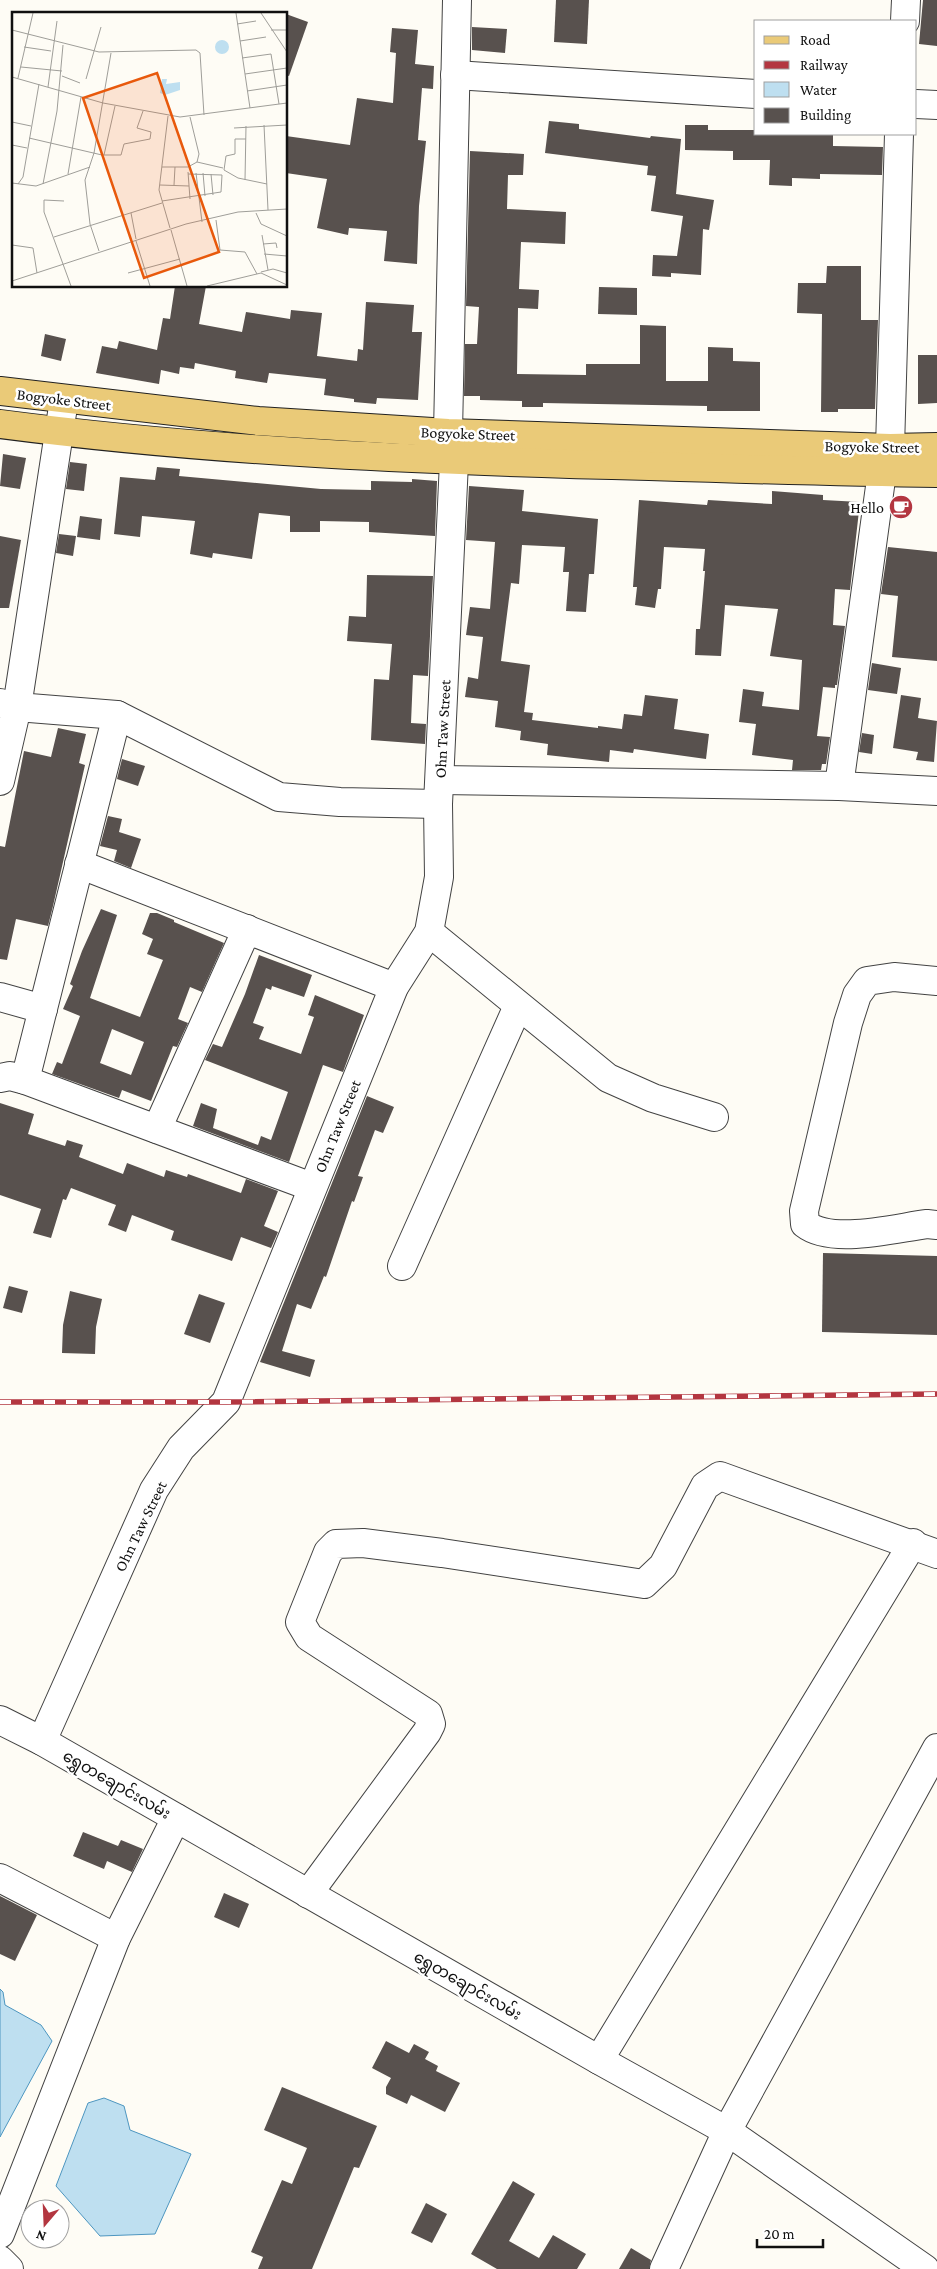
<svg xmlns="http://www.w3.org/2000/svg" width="937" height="2269" font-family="'Crimson Pro','Noto Sans Myanmar',serif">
<rect width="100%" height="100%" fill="#fefcf5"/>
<g fill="#bedff0" stroke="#4d96c0">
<polygon points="0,1989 3,1992 5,2005 41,2025 52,2041 0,2137"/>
<polygon points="104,2098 124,2106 130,2130 191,2154 155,2234 100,2236 56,2186 88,2103"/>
</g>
<g fill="#58514e" fill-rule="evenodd">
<polygon points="556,0 589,0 587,44 554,42"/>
<polygon points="923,0 937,0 937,46 919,44"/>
<polygon points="286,14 308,22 289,76 286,75"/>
<polygon points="472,27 507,29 505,53 472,50"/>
<polygon points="392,28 418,30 415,64 434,66 433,89 422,88 418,140 426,141 419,206 417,264 384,261 387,231 349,228 348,235 317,228 327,179 286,173 286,136 350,145 357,98 393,103 396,53 390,52"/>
<polygon points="549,121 579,124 579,129 650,138 651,136 681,139 676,194 714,200 709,230 703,229 701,275 671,273 671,277 652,276 653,255 677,256 683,216 651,211 656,176 647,175 648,166 545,153"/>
<polygon points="685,125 708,125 708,130 756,130 756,134 833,134 833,146 883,147 882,175 820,174 820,179 792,178 792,186 769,185 770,160 733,160 733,151 685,150"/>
<polygon points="470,151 524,154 523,175 508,175 507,209 566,212 565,244 521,242 519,289 539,290 538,309 518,308 517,374 586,375 586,364 640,364 640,325 666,326 666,381 708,381 708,347 733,348 733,361 760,362 760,411 707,411 707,406 543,403 543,407 522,407 522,401 480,400 480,396 464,396 465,344 477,344 479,307 466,306"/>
<polygon points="827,266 861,266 861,320 878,320 875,409 838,409 838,412 821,412 822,314 797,313 798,283 826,283"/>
<polygon points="175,286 206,286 199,324 242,332 246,312 290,319 291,310 322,313 317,356 357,361 358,349 363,350 366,302 414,305 412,332 422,332 418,400 377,398 376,404 354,402 354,399 324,395 326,379 269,373 267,383 235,378 236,371 195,363 194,369 180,367 179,374 161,370 159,384 96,373 102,346 117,349 119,341 157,350 163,318 170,319"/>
<polygon points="599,287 637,288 637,315 598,314"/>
<polygon points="45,334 66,339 61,361 41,356"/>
<polygon points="918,355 937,355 937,403 918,404"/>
<polygon points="3,454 26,458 20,489 0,486"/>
<polygon points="70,462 87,464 84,491 66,489"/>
<polygon points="157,467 180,469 179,476 321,489 371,490 371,481 412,482 412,479 437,481 435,536 369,532 369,522 320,521 320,532 290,532 290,516 259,513 252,559 213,553 212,558 190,554 195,521 142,516 140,537 114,534 120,477 155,480"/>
<polygon points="469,486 524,490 522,511 598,519 594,574 589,574 586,612 566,611 569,572 563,572 565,547 522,545 519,584 511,583 501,661 530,665 524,712 533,713 532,720 598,728 598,726 622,729 624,714 642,716 645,695 678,699 674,729 709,734 706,759 634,749 633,753 610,750 609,762 547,755 548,744 520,740 521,731 495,727 498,701 465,697 468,677 478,679 483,637 466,635 470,607 490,609 495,542 466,540"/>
<polygon points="772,491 823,495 823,500 860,502 850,590 835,589 833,625 845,626 837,685 835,685 835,688 823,687 817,736 830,737 826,764 822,764 821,770 792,770 793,760 752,755 756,724 739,722 743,689 764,692 762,706 799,710 802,660 770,656 778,609 725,605 721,656 695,655 696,629 700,629 705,571 703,571 705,549 664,547 661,589 658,589 655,608 635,605 637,587 633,587 639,500 707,505 708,500 772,504"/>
<polygon points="80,516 102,519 100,540 77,537"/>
<polygon points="59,534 76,536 73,556 56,553"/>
<polygon points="0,536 21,540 9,608 0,608"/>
<polygon points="888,547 937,552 937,661 892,657 898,596 881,594"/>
<polygon points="367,575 433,576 428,676 413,675 411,723 426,724 425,744 371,740 374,679 389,680 392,644 347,641 349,616 366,617"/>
<polygon points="872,663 901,668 897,694 868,690"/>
<polygon points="901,695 921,698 918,718 937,721 934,762 916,760 918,752 893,748"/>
<polygon points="58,728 86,734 79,763 85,765 53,906 48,926 16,919 7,960 0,959 0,846 5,847 24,751 51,757"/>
<polygon points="862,733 874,735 872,754 859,752"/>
<polygon points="122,759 145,766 138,786 117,779"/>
<polygon points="108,816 122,819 119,832 141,839 131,868 114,861 117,850 100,846"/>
<path d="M101,909L117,915L90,998L140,1017L163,960L147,954L153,939L142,934L150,913H157L174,920V922L224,943L202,992L190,987L178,1019L188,1023L177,1047L173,1046L151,1101L122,1090L119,1098L52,1074L57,1062L62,1064L80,1016L63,1009L73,986L70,984L82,951ZM112,1029L144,1042L131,1075L100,1063Z"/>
<polygon points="259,955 312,975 304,997 272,986 271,990 266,988 253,1023 264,1027 259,1039 301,1054 314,1017 308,1015 315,995 364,1015 343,1072 323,1065 289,1162 193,1126 201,1103 217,1109 213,1128 258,1145 261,1136 271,1140 288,1092 205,1060 213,1044 222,1047 245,994"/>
<polygon points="367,1096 394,1107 383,1133 375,1130 358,1176 363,1177 354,1202 352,1201 326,1277 324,1276 311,1309 297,1304 282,1351 315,1360 310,1377 260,1362"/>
<polygon points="0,1103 34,1114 28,1134 65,1146 67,1140 83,1145 79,1157 123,1174 127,1163 164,1177 166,1170 187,1177 188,1174 241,1193 246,1179 278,1191 264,1226 278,1232 271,1248 241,1237 232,1261 171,1240 174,1231 132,1215 126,1232 108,1225 116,1205 71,1188 66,1200 63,1199 51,1238 33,1233 41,1209 0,1195"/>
<polygon points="823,1253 937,1256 937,1335 822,1332"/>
<polygon points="9,1286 28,1291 22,1313 3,1308"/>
<polygon points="70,1291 102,1299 96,1327 95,1354 62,1353 63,1325"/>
<polygon points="199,1294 225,1303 210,1343 184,1334"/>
<polygon points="83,1832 118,1846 121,1840 143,1849 132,1872 107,1861 104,1869 73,1856"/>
<polygon points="224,1893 249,1904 239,1928 214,1917"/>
<polygon points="0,1896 37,1915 15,1961 0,1954"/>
<polygon points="386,2041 409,2053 414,2044 429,2052 425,2059 438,2066 436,2071 460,2083 445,2112 411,2095 407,2104 386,2094 386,2087 391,2078 372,2068"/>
<polygon points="282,2087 377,2126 359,2168 354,2167 312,2269 258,2269 263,2257 251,2252 282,2180 292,2184 307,2148 264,2130"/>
<polygon points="513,2181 535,2194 509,2241 539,2258 553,2235 586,2254 577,2269 497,2269 471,2254"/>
<polygon points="426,2203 447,2214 432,2243 411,2233"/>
<polygon points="631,2248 651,2260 649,2269 619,2269"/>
</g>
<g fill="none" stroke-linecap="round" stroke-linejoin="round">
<g stroke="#434343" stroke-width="30">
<g id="minor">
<polyline points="905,21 906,0"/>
<polyline points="455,75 756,94"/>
<polyline points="916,104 937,105"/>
<polyline points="448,433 457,0"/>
<polyline points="890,448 899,134"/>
<polyline points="0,703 17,707 117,715 279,797 340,802 438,804"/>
<polyline points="440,780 839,786 937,791"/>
<polyline points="0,781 17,707 64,400"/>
<polyline points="839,786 882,472"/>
<polyline points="79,864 394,987"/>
<polyline points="429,932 608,1078 653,1098 714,1117"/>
<path d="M937,981L894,977L867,981L857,995L848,1023L804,1211L805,1224C832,1245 895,1228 927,1224L937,1225"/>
<polyline points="0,997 43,1009"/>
<polyline points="0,1078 10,1076 25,1080 312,1187"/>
<polyline points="25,1080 117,715"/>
<polyline points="157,1129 247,929"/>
<polyline points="402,1266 518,1006"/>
<polyline points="0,1720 42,1741 599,2060 727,2131 925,2269"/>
<polyline points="42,1741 154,1490 181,1448 226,1402 394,987 429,932 439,877 438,804 454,462"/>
<polyline points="0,1878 116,1938"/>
<polyline points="308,1894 427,1732 431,1724 428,1714 309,1637 300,1622 328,1552 336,1544 363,1543 442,1553 644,1584 663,1566 705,1486 720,1476 937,1554"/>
<polyline points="599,2060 913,1543"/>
<polyline points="0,2234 116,1938 176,1818"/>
<polyline points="0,2260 9,2269"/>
<polyline points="664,2269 727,2131 937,1748"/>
</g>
</g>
<g stroke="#212121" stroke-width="30">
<g id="major">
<polyline points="0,391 258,421 448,433 890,448 937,447"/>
<path d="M0,424C215,452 433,461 649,466C745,469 841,472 937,473"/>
</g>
</g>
<use href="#minor" stroke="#fff" stroke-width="28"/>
<use href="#major" stroke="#eaca78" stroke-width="28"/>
<g stroke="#b33640" stroke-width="5.5">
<polyline id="rail" points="0,1402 226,1402 937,1394"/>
</g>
<use href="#rail" stroke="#fff" stroke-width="4" stroke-dasharray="11" stroke-linecap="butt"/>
</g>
<defs>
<g id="cafe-disc" transform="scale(1.25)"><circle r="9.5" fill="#b33640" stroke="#fff"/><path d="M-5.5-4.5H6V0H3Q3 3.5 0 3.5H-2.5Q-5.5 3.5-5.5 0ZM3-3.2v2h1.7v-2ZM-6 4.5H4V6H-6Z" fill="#fff"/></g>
</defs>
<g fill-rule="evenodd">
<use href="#cafe-disc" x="901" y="507"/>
</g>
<g text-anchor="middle" stroke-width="5" stroke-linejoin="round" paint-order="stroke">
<g font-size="16" fill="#101010" stroke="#fff">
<text transform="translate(64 399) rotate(7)" y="6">Bogyoke Street</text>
<text transform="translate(468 433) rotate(2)" y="6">Bogyoke Street</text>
<text transform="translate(872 446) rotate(1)" y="6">Bogyoke Street</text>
<text transform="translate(442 729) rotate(-87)" y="6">Ohn Taw Street</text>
<text transform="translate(337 1126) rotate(-68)" y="6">Ohn Taw Street</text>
<text transform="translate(140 1526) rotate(-64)" y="6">Ohn Taw Street</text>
<text transform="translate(117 1784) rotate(30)" y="6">ရွှေတချောင်းလမ်း</text>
<text transform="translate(468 1985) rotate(30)" y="6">ရွှေတချောင်းလမ်း</text>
</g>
<g font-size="16" fill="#101010" stroke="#fff" text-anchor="end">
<text x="884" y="513">Hello</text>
</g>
</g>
<g transform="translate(12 12)">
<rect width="275" height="275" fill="#fefcf5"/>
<path d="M203 35a7 7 0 1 1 14 0a7 7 0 1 1-14 0ZM150,67H155L154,72L168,70V78L153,83L148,81Z" fill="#bedff0"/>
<path fill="none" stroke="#9f9e99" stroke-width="1" d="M224,1L238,96M249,1L275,40M225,12L244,9M0,18L87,40L184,38L188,41L192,103M259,18H275M228,29L254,25M12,35L39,39M230,46L259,42L267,92M9,55L50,59M233,62L275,56M50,64L68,71M0,65L91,91L168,105L275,91M6,66L21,1M74,67L89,15M36,75L45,9M235,79L275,73M156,104L147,178L158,216M0,110L19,114M252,113L256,198M222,116L275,113M17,126L90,143H109L112,132L138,127L139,120L125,116L131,99M234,127H223V142L214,144L212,158L226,166L255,172M0,133L15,136M92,143L103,94M185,150L211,156M150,155H176L185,150L187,142L178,105M176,160L178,187M184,161L190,210M191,161L193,184M56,162L69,85M199,162L201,183M233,168L234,114M0,171L24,174L78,155M6,172L11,165L27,72M31,172L45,99L51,33M148,173L177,174M162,173L163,155M52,189L32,188V200L59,274M150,189L209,180L210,163L176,162M119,201L124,227M244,201L249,212L275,224M204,208L208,238L233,240L245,262M159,218L175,274M250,223L256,258M42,225L150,191M124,229L138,274M251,232L264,231L265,236M0,233L21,236L25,261M87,239L78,212L73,168L82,141L99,41M252,242L275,244M249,260L261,257L275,261M116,261L168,247M0,269L174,212L226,200L275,197M195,274L249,261L275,273"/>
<path fill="#e8590c" fill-opacity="0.15" stroke="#e8590c" stroke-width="2.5" d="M145,61L207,240L132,266L71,86Z"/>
<rect width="275" height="275" fill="none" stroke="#101010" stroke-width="2.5"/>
</g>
<rect x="754" y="20" width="162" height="115" fill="#ffffff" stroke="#9f9f9f"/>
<rect x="764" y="36" width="25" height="8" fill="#eaca78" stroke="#9f9f9f"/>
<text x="800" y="45" font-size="15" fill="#101010">Road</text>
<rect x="764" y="61" width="25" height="8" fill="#b33640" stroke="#9f9f9f"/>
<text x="800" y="70" font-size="15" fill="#101010">Railway</text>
<rect x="764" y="82" width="25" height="15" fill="#bedff0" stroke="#9f9f9f"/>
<text x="800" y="95" font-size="15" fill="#101010">Water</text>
<rect x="764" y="108" width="25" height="15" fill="#58514e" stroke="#9f9f9f"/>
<text x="800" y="120" font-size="15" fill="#101010">Building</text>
<g transform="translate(45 2224) rotate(199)"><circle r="24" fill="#ffffff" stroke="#9f9f9f"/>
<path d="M0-4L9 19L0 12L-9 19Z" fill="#b33640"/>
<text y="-8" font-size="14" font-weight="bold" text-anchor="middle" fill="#101010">N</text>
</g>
<path d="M757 2239v8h66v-8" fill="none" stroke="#101010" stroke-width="2.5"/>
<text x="764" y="2239" font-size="15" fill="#101010" stroke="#ffffff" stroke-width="4" paint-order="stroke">20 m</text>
</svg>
